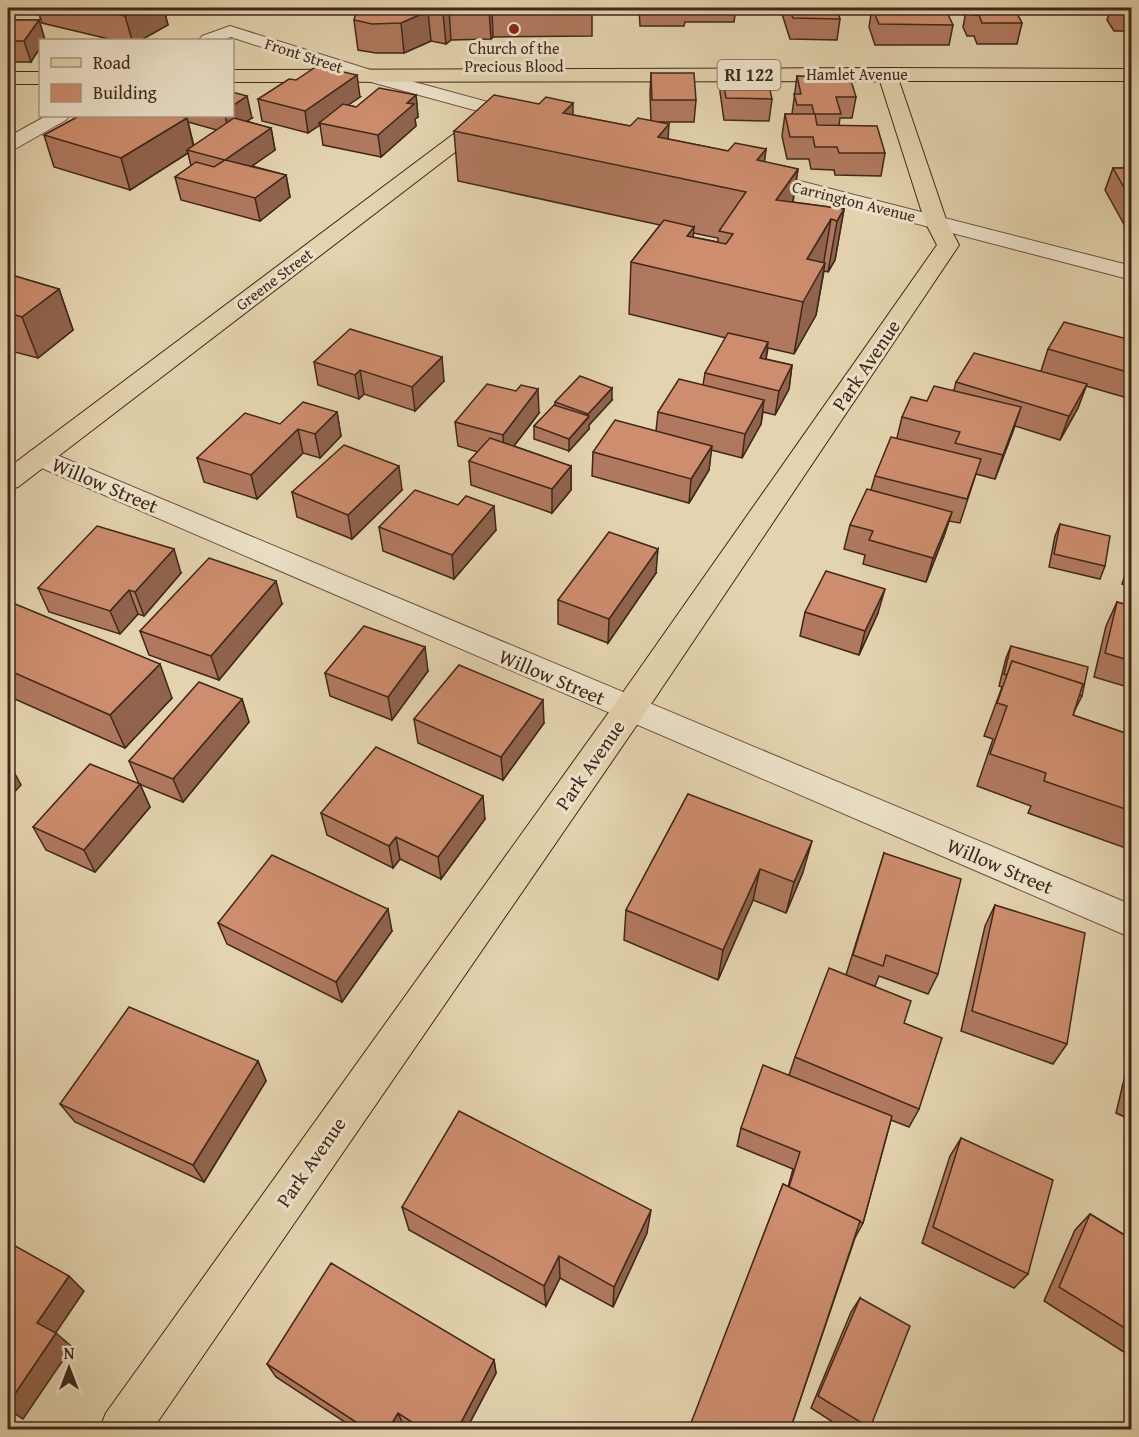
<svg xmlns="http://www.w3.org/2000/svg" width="1139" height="1437" font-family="'Gentium Book Plus',serif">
<rect width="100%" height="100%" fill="#e3d3ae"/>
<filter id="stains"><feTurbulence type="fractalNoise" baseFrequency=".00333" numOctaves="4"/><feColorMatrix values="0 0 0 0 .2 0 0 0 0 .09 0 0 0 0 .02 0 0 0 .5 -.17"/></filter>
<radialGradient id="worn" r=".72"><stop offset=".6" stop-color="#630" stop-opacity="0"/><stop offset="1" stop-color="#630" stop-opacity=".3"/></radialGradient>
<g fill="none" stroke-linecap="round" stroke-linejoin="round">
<g stroke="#69523f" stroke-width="2">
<g id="minor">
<polygon points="230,26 374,71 532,114 535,118 532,122 518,122 360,79 231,37 222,40 199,40 202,36"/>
<polygon points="46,116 69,116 66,120 15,149 8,151 8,137"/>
<polygon points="753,169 1132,266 1132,280 746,179 743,175 746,171"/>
<polygon points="40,448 1132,905 1132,938 30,463 26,457 30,451"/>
</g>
</g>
<g stroke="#40271a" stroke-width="2">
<g id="major">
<polygon points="887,68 1132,69 1132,81 899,81 947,222 959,245 641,719 152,1430 99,1430 106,1413 617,701 937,245 925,222 880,81 232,82 232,70"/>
<rect x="8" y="72" width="32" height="12"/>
<polygon points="490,110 497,112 500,116 497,120 18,487 8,490 8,468 483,112"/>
</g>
</g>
<use href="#minor" fill="#ede2ca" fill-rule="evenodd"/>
<use href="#major" fill="#e3d3ae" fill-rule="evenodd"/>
</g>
<g fill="#b0795f" stroke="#40271a" stroke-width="1.5" fill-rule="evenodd">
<polygon points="37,8 176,8 165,14 168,25 141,40 113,40 42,23"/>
<polygon points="363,8 592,8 592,36 493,37 491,39 451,40 446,44 431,41 404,53 376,53 358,50 354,20"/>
<polygon points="639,8 736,8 734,22 685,22 684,26 640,26"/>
<polygon points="783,8 836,8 840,19 837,40 790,39 782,14"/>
<polygon points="872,8 953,25 949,45 875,45 869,27"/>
<polygon points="964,8 1014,8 1022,23 1017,44 977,44 974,36 967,36 963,27 965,17 963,12"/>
<polygon points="1111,8 1131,8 1131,31 1114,31 1107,20"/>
<polygon points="8,20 39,20 45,40 40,40 31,62 8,62"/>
<polygon points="722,71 772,99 769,121 724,120 720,92"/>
<path d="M651,73L696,100L694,122H656L668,139L728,151L766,149L764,162L798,169L793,202L844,209L835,260L828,272L824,271L816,315L794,354L768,348L766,359L792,365L789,389L775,415L763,412L761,424L742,458L711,450L709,470L689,503L592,476L593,452L656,431L658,412L703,385L705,373L726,338L629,314L631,262L660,225L458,181L454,131L573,115L630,126L651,121L650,94ZM693,233L718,238V242L693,237Z"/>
<polygon points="797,76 856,97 852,118 840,118 839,125 885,153 881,176 835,175 834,170 811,169 809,159 787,159 782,136 785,114 792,114"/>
<polygon points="416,95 418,117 415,119 416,126 381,157 323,145 320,125 308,133 262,121 258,99 360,97 348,105 356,107"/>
<path d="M79,116H232L252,118L246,121L271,128L275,150L252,166L286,175L290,197L260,221L181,200L175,177L191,166L188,153L130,190L54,167L44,135ZM188,122L217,130L194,146Z"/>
<polygon points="1113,168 1131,168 1131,237 1105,190"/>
<polygon points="8,274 59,289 73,330 38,358 11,351 8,354"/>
<polygon points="1131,340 1131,399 1086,386 1078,408 1060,440 1015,426 995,479 976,474 960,523 949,521 944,536 926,582 863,564 865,555 844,549 850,525 871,490 875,476 897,438 902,417 927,401 954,390 956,382 1041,371 1048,349"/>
<polygon points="314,362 444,381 415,411 364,394 359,399 318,385"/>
<polygon points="612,400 589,425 589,429 569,451 534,439 534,426 555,405 555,402"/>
<polygon points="337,412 341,436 320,458 303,453 257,499 204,482 197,458 280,424"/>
<polygon points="539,413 514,446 571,466 571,490 552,513 471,485 469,461 478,452 458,446 455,422"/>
<polygon points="402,490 352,539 297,517 292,492"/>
<polygon points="458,505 496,530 454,579 383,551 379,527"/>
<polygon points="1060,524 1105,566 1100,579 1049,567 1055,536"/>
<polygon points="1131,556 1131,587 1122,584"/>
<polygon points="181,573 144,616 138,614 120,634 49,612 38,588"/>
<polygon points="656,573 608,643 558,624 558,600"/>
<polygon points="8,601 172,698 125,748 8,696"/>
<polygon points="1117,602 1131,606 1131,688 1094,677 1106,626"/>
<polygon points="282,604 219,680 149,655 140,631"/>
<polygon points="805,612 878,613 859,655 800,636"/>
<polygon points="1011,646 1082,696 1076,708 1073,715 1131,735 1131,850 1028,813 1031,806 977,786 993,739 984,736 1002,687 999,686 1006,658"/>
<polygon points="428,671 392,720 330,696 325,673"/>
<polygon points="242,699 249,722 183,802 139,784 129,761"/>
<polygon points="414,719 544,723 503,780 418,743"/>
<polygon points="140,784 150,807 95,872 46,850 33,827"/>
<polygon points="688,794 803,872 786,913 753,900 718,980 624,940 626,910"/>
<polygon points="321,813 485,819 441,879 400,859 393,868 327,835"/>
<polygon points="884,853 938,974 928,994 879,976 875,986 865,983 904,1023 919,1109 909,1127 891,1120 863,1223 855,1238 790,1430 689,1430 783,1184 788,1187 793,1169 737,1146 741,1128 789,1075 795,1057 846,975"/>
<polygon points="995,905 1067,1044 1053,1064 961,1031 985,926"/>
<polygon points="218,923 392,931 342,1002 227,944"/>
<polygon points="1131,1050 1131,1120 1116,1113"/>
<polygon points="258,1061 266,1081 204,1182 75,1122 60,1104"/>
<polygon points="961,1138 1028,1274 1014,1288 922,1243 950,1156"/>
<polygon points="402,1207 647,1233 613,1307 560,1278 546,1306 409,1230"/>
<polygon points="1090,1214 1131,1239 1131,1351 1127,1354 1044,1301 1075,1230"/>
<polygon points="860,1298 870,1428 869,1430 845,1430 811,1408 851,1312"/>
<polygon points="494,1360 496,1373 466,1430 412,1430 403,1424 400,1430 357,1430 276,1377 267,1364"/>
</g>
<g fill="#90634d" stroke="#40271a" stroke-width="1.5">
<polygon points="140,8 176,8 165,14 168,25 141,40 132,40 125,16"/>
<polygon points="492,8 493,37 491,39 489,10"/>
<polygon points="449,10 451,40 446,44 443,14"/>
<polygon points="428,11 431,41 404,53 401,23"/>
<polygon points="39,20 45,40 40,40 40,48 31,62 24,41"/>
<polygon points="357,75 360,97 322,123 319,123 320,125 308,133 305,111"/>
<polygon points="416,95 418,117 415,119 416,126 381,157 378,135 407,103"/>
<polygon points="247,96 252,118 229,133 225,116 232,116 232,106"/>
<polygon points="573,103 573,151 563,113"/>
<polygon points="187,118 194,149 187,150 188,153 130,190 121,158"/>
<polygon points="669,124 666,174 658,137"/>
<polygon points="271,128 275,150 229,182 225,160"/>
<polygon points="766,149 760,199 757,160"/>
<polygon points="798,169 790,219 776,200"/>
<polygon points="286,175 290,197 260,221 255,198"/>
<polygon points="844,209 835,260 828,272 837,221"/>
<polygon points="831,219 823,267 825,263 816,315 794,354 803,302 807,259"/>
<polygon points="694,227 690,276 687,236"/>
<polygon points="59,289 73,330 38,358 22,317"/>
<polygon points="8,342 11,351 8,354"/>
<polygon points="768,342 765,366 760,358"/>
<polygon points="442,357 444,381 415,411 412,387"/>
<polygon points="792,365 789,389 775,415 779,391"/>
<polygon points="360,370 364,394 359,399 355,375"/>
<polygon points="1087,384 1078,408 1060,440 1069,416"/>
<polygon points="612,388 612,400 589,425 589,429 569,451 569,439 588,418 588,414"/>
<polygon points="538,389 539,413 504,459 503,435"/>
<polygon points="764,400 761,424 742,458 745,434"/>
<polygon points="1021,407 1013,431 995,479 1003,455"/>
<polygon points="337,412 341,436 320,458 315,434"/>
<polygon points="298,429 303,453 257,499 251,475"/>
<polygon points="712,446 709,470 689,503 691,479"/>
<polygon points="399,466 402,490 352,539 348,515"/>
<polygon points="571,466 571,490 552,513 552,489"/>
<polygon points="494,506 496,530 454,579 452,555"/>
<polygon points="952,512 944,536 926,582 933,558"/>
<polygon points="174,549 181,573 144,616 135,592"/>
<polygon points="658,549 656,573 608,643 609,619"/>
<polygon points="276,581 282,604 219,680 211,656"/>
<polygon points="885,589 878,613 859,655 865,631"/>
<polygon points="129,590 138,614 120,634 110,611"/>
<polygon points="425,647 428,671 392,720 388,697"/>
<polygon points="160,664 172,698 125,748 110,715"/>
<polygon points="242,699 249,722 183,802 173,779"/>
<polygon points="543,700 544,723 503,780 501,757"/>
<polygon points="8,761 21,785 8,799"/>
<polygon points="140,784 150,807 95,872 84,850"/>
<polygon points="483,796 485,819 441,879 438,857"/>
<polygon points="396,837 400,859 393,868 389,846"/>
<polygon points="812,841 803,872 786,913 794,882"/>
<polygon points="760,869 753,900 718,980 723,950"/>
<polygon points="388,909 392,931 342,1002 336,982"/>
<polygon points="258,1061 266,1081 204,1182 193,1165"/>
<polygon points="651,1210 647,1233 613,1307 614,1287"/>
<polygon points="559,1256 560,1278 546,1306 544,1286"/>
<polygon points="69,1276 84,1291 53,1337 37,1323"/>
<polygon points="56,1333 72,1347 23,1419 8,1409 8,1404"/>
<polygon points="494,1360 496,1373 466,1430 457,1430"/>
<polygon points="398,1413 403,1424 400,1430 388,1430"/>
</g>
<g fill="#cd8d6e" stroke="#40271a" stroke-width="1.5">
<polygon points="90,8 140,8 125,16"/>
<polygon points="363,8 504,8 492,8 489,10 449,10 443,14 428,11 401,23 372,24 354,20 356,12"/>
<polygon points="789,8 836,8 840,19 793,18"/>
<polygon points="872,8 945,8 953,25 879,24"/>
<polygon points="968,8 1014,8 1022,23 982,23 979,15 972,15"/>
<polygon points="1119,8 1131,8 1131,10 1120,10"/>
<polygon points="8,20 39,20 24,41 8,41"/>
<polygon points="317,66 357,75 305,111 258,99 289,79 296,80"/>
<polygon points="722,71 766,71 772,99 726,98"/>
<polygon points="651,73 694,73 696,100 652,100"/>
<polygon points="797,76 850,77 856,97 836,97 841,114 814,114 812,105 797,105 794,94 801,94"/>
<polygon points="379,88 416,95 407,103 414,104 378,135 319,123 343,104 356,107"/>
<polygon points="232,92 247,96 232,106"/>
<polygon points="494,95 539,104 546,97 573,103 563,113 630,126 638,118 669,124 658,137 728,151 735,143 766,149 757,160 798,169 776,200 844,209 837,221 831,219 807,259 825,263 803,302 631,262 664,220 694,227 687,236 726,244 733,234 719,231 746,192 454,131"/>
<polygon points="785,114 815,114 817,125 877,126 885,153 839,153 837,147 815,147 813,137 790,137"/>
<polygon points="79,116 179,116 187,118 121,158 44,135"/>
<polygon points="234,118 271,128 225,160 286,175 255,198 175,177 196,162 214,167 225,160 187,150"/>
<polygon points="1113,168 1131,168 1131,200"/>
<polygon points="8,274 59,289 22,317 8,313"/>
<polygon points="1064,322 1131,340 1131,373 1048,349"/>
<polygon points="350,329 442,357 412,387 360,370 355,375 314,362"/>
<polygon points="728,333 768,342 760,358 792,365 779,391 705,373"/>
<polygon points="974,353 1087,384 1069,416 956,382"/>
<polygon points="580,376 612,388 588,414 555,402"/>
<polygon points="679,379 764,400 745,434 658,412"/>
<polygon points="487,384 516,391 521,385 538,389 503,435 455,422"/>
<polygon points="934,386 1021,407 1003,455 955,443 960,432 902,417 911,397 927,401"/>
<polygon points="303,402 337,412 315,434 298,429 251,475 197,458 245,413 280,424"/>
<polygon points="554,405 589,416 569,439 534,426"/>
<polygon points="615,420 712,446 691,479 593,452"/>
<polygon points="891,437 981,459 967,499 875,476"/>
<polygon points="490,438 571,466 552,489 469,461"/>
<polygon points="344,445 399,466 348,515 292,492"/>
<polygon points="867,489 952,512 933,558 869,540 873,531 850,525"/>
<polygon points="415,490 458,505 466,496 494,506 452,555 379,527"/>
<polygon points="1060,524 1110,536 1105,566 1054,554"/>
<polygon points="97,526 174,549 135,592 129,590 110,611 38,588"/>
<polygon points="609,532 658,549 609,619 558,600"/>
<polygon points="209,558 276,581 211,656 140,631"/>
<polygon points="1131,560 1131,573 1128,572"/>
<polygon points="826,571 885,589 865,631 805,612"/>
<polygon points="8,601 160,664 110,715 8,670"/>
<polygon points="1117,602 1131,606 1131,661 1105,653"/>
<polygon points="364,626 425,647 388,697 325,673"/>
<polygon points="1011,646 1088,667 1082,696 1079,695 1083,684 1012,661 1007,675 1004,674"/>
<polygon points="1012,661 1083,684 1073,715 1131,735 1131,811 1044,781 1046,773 990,754 1007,706 997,703"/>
<polygon points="459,665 543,700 501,757 414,719"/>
<polygon points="199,682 242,699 173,779 129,761"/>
<polygon points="376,747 483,796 438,857 396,837 389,846 321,813"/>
<polygon points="90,764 140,784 84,850 33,827"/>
<polygon points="688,794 812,841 794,882 760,869 723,950 626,910"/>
<polygon points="884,853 961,879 938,974 886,955 883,966 853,955"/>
<polygon points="272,855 388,909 336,982 218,923"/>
<polygon points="995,905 1085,933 1067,1044 972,1011"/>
<polygon points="829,968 911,1001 904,1023 942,1038 919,1109 795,1057"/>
<polygon points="129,1007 258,1061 193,1165 60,1104"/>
<polygon points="763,1065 892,1116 863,1223 860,1222 860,1221 789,1187 800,1152 741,1128"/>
<polygon points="459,1111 651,1210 614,1287 559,1256 544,1286 402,1207"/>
<polygon points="961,1138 1053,1180 1028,1274 933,1227"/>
<polygon points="783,1184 860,1221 790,1430 703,1430 691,1423"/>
<polygon points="1090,1214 1131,1239 1131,1332 1059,1287"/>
<polygon points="8,1242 69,1276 37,1323 56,1333 8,1404"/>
<polygon points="331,1263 494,1360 457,1430 424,1430 398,1413 388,1430 368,1430 267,1364"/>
<polygon points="860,1298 910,1326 870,1428 818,1396"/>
</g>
<circle fill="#8f2418" stroke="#ede2ca" stroke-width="2" cx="514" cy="29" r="6"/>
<g text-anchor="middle" stroke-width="6" stroke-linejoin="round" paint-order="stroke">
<g font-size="16" fill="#40271a" stroke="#ede2ca">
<text x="514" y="54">Church of the<tspan x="514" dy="18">Precious Blood</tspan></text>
</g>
<g font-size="16" fill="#40271a" stroke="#ede2ca">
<text transform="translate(304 55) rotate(18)" y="6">Front Street</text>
<text x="857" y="80">Hamlet Avenue</text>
<text transform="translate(854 201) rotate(14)" y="6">Carrington Avenue</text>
<text transform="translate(274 279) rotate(-37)" y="6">Greene Street</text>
</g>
<rect fill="#ede2ca" stroke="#745f4f" stroke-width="1.5" x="717.5" y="60" width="63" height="30" rx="4.5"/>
<g font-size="18" font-weight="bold" fill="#40271a">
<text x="749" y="81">RI 122</text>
</g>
<g font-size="20" fill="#40271a" stroke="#ede2ca">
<text transform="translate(866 365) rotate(-56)" y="7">Park Avenue</text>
<text transform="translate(105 485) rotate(23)" y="7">Willow Street</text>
<text transform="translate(552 677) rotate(23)" y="7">Willow Street</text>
<text transform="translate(590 765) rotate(-55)" y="7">Park Avenue</text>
<text transform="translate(1000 866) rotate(23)" y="7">Willow Street</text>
<text transform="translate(311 1162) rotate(-55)" y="7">Park Avenue</text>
</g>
</g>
<rect width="1139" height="1437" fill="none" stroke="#e3d3ae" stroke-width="30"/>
<rect x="9" y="9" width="1121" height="1419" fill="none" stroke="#40271a" stroke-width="3"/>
<rect x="15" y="15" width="1109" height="1407" fill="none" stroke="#40271a" stroke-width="1.5"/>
<rect x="39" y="39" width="195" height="78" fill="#ede2ca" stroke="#a89784" stroke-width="1.5"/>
<rect x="51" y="58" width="30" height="9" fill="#e3d3ae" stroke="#a89784" stroke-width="1.5"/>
<text x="93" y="69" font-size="18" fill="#40271a">Road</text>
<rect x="51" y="84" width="30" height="18" fill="#cd8d6e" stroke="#a89784" stroke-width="1.5"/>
<text x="93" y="99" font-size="18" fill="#40271a">Building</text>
<g transform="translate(69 1368)" stroke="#ede2ca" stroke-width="4.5" paint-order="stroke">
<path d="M0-4.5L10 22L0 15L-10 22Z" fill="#40271a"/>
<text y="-9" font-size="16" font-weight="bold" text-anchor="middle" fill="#40271a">N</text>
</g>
<rect width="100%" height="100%" filter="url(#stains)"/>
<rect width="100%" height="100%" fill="url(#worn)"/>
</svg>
